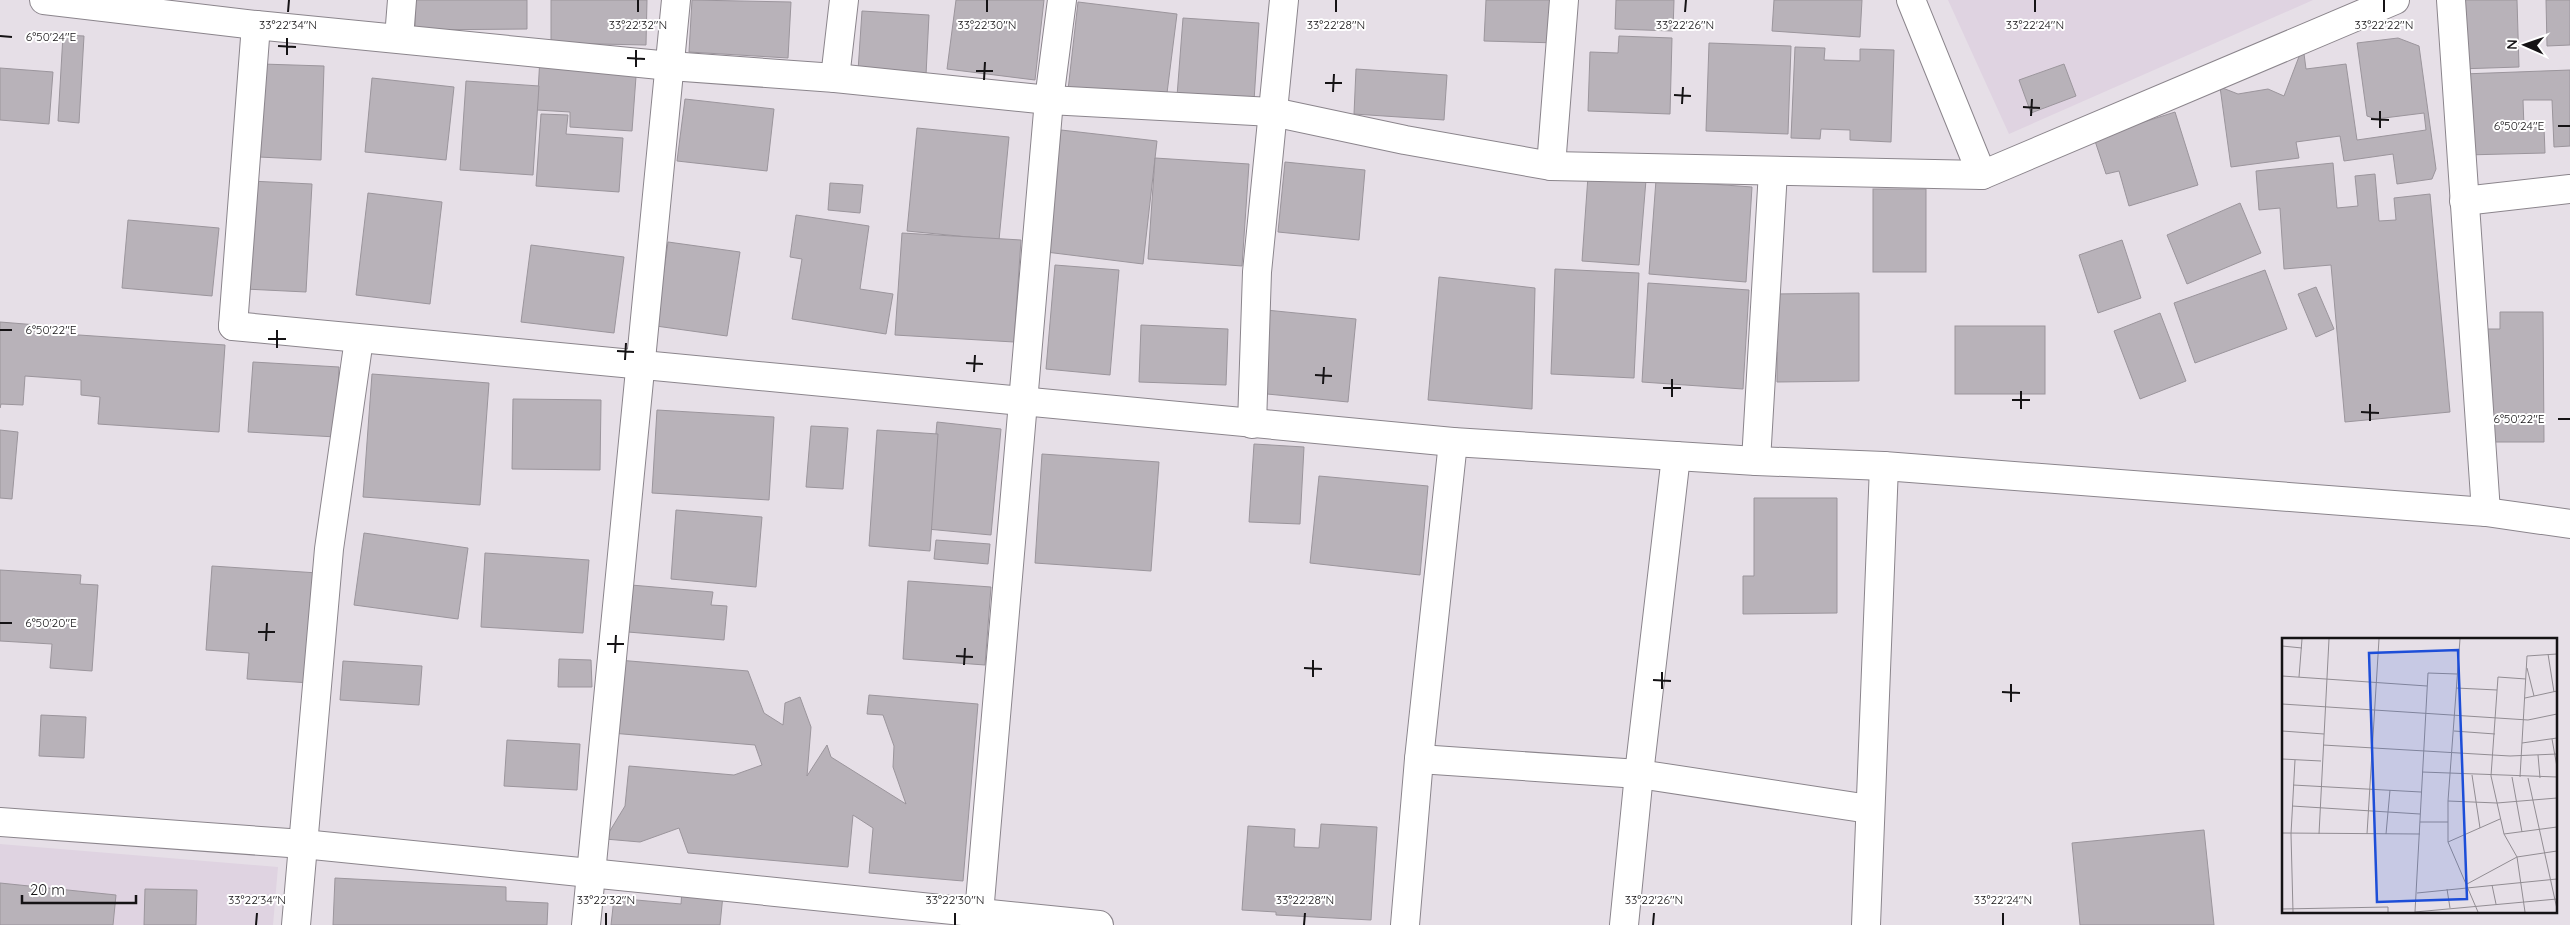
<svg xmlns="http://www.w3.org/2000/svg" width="2570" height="925" font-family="Quicksand,sans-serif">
<rect width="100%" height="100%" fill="#e6dfe7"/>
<g fill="#dfd3e1">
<polygon points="1948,0 2313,0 2009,134"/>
<polygon points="0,844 278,867 273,925 0,925"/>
</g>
<g fill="#b8b2b9" stroke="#9b959c">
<polygon points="415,0 527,0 527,29 415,30"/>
<polygon points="551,0 647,0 646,45 551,43"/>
<polygon points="692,0 791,2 788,58 689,52"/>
<polygon points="956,0 1044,0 1035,80 947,69"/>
<polygon points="1486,0 1559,0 1558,43 1484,41"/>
<polygon points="1616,0 1674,0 1673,31 1615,29"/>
<polygon points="1774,0 1862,0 1860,37 1772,31"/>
<polygon points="2457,0 2517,0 2519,67 2458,69"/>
<polygon points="2546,0 2570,0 2570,45 2547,46"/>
<polygon points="1078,2 1177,14 1166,101 1068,90"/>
<polygon points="862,11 929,15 926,75 858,71"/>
<polygon points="1183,18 1259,23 1254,101 1177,96"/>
<polygon points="63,35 84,36 79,123 58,121"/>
<polygon points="1619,36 1672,38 1670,114 1588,111 1590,52 1618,53"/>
<polygon points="2398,38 2419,46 2436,169 2432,179 2397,184 2393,154 2344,161 2340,136 2296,142 2299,158 2231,167 2220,87 2238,94 2268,89 2284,96 2303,46 2306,69 2346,64 2357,140 2426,130 2424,113 2376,119 2367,116 2357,43"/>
<polygon points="1709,43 1791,46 1788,134 1706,131"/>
<polygon points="1795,47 1825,48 1824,60 1860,61 1860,49 1894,50 1891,142 1850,140 1850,130 1821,129 1820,139 1791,138"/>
<polygon points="540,57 637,63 632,131 570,127 570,112 537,110"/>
<polygon points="262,64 324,66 321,160 259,157"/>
<polygon points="2064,64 2076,96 2031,113 2019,80"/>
<polygon points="0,68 53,72 49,124 0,120"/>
<polygon points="1356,69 1447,75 1444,120 1354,114"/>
<polygon points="2570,70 2570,146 2554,147 2552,100 2523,100 2524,128 2544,127 2545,153 2465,155 2463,74"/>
<polygon points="372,78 454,87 446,160 365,152"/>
<polygon points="466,81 539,86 533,175 460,170"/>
<polygon points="685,99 774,109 767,171 677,161"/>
<polygon points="2175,112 2198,185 2129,206 2119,171 2106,174 2094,138"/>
<polygon points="541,114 568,115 566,134 623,138 619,192 536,186"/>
<polygon points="917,128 1009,137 999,240 907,231"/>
<polygon points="1061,130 1157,141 1143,264 1046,252"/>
<polygon points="1155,158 1249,164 1242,266 1148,259"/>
<polygon points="1285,162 1365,170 1359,240 1278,232"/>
<polygon points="2333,163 2337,208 2358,206 2355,176 2375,174 2379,221 2396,220 2394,198 2430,194 2450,412 2345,422 2331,265 2284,269 2280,208 2259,210 2256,171"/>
<polygon points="1588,176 1646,180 1639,265 1582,261"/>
<polygon points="1656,180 1752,187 1746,282 1649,274"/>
<polygon points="250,181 312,184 306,292 245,289"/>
<polygon points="830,183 863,185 860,213 828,210"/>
<rect x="1873" y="189" width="53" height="83"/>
<polygon points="368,193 442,202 430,304 356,295"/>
<polygon points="2240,203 2261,253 2187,284 2167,235"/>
<polygon points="796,215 869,226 860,289 893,294 886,334 792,319 802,259 790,257"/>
<polygon points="128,220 219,228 212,296 122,288"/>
<polygon points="902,233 1021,240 1014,342 895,335"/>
<polygon points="2122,240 2141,298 2098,313 2079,255"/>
<polygon points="668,242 740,252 727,336 656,326"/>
<polygon points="531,245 624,257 614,333 521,322"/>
<polygon points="1055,265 1119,270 1110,375 1046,369"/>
<polygon points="1555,269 1639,273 1634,378 1551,374"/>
<polygon points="2265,270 2287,329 2195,363 2174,303"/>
<polygon points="1439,277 1535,288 1532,409 1428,400"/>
<polygon points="1648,283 1749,290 1743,389 1642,382"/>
<polygon points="2316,287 2334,329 2316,337 2298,294"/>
<polygon points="1859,293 1859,381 1777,382 1777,352 1772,352 1772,294"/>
<polygon points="1266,310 1356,319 1348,402 1257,393"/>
<polygon points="2500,312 2543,312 2544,442 2478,442 2477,329 2500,329"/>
<polygon points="2160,313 2186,381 2140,399 2114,331"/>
<polygon points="0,322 50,326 50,333 225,345 219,432 98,424 100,397 81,395 81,380 25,376 23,405 1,404 0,408"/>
<polygon points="1141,325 1228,329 1226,385 1139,382"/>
<rect x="1955" y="326" width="90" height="68"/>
<polygon points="253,362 339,367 336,437 248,432"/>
<polygon points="372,374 489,383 480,505 363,497"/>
<polygon points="513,399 601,400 600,470 512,469"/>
<polygon points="657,410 774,417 769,500 652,493"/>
<polygon points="937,422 1001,429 991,535 927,529"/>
<polygon points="811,426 848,428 843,489 806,487"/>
<polygon points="0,430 18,432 12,499 0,498"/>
<polygon points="877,430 938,434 930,551 869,546"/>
<polygon points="1254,444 1304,447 1300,524 1249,522"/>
<polygon points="1042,454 1159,462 1151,571 1035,563"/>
<polygon points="1319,476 1428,486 1420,575 1310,563"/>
<polygon points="1754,498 1837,498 1837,613 1743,614 1743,576 1754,576"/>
<polygon points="676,510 762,517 756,587 671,579"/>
<polygon points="364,533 468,548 458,619 354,605"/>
<polygon points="936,540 990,544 988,564 934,559"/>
<polygon points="485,553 589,560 583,633 481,627"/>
<polygon points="212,566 318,573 311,683 247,679 249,653 206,650"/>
<polygon points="0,570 81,575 80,584 98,585 92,671 50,668 52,644 0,641"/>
<polygon points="908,581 991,587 985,665 903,659"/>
<polygon points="631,585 713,592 711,605 727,606 724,640 628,632"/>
<polygon points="559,659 591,660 592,687 558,687"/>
<polygon points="618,660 748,671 764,713 783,725 785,703 800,697 811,727 807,776 827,745 831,757 906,804 893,767 894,746 883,715 867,714 869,695 978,704 963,881 869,873 873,828 853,815 848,867 688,853 679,828 640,842 605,839 625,806 629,766 734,775 762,765 755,745 611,733"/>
<polygon points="343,661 422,666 419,705 340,700"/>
<polygon points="41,715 86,717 84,758 39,756"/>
<polygon points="507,740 580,744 577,790 504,786"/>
<polygon points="1321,824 1377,827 1371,920 1276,915 1276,912 1242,910 1248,826 1295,829 1294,847 1319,848"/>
<polygon points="2204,830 2214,925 2080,925 2072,843"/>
<polygon points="335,878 506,887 506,901 548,903 547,925 333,925"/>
<polygon points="0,883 116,895 113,925 0,925"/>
<polygon points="145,889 197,890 196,925 144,925"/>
<polygon points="682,891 723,895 720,925 611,925 614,898 681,904"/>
</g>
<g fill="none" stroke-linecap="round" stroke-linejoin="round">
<g stroke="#8b858c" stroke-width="30">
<g id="street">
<polyline points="44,0 256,25 670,66 835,78 1049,100 1273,112 1405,140 1551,166 1982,175 2395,0"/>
<polyline points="1911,0 1982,175"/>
<polyline points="2451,0 2486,512"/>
<polyline points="399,38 402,0"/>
<polyline points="835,78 844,0"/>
<polyline points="1551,166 1564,0"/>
<polyline points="2464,201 2570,189"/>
<polyline points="233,326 256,25"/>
<polyline points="1252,424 1257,272 1284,0"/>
<polyline points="1756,461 1773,171"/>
<polyline points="1419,759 1639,774 1869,809"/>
<polyline points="590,873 1099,925"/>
<polyline points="296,925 329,549 359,339"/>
<polyline points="586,925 676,0"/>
<polyline points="978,925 1049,100 1062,0"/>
<polyline points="1405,925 1419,759 1453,442"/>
<polyline points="1624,925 1639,774 1676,456"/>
<polyline points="1866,925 1884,466"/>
</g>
</g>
<g stroke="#8b858c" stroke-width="30">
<g id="secondary">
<polyline points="233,326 1453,442 1756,461 1884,466 2486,512 2570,524"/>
<polyline points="0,822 303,844 590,873"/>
</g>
</g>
<use href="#street" stroke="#fff" stroke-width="28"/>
<use href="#secondary" stroke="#fff" stroke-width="28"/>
</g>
<path fill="none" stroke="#151315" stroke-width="2" d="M288,12L289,0M638,12V0M987,12V0M1336,12V0M1685,12L1686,0M2035,12V0M2384,12V0M0,36L12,37M278,46L296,47M287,55V38M627,58L645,59M636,67V50M976,71H993M984,80L985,62M1325,83H1342M1333,92L1334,74M1674,95L1691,96M1682,104L1683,87M2023,107L2040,108M2031,116L2032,99M2371,119L2389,120M2558,126H2570M2380,128V111M0,330H12M268,339H286M277,348V330M617,351L634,352M625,360L626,343M966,363L983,364M974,372L975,355M1315,375L1332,376M1323,384L1324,367M1663,388H1681M1672,397V379M2012,400H2030M2021,409V391M2361,412L2379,413M2558,419H2570M2370,421V404M0,623H12M258,632H275M266,641L267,623M607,644H624M615,653L616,635M956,656L973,657M964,665L965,648M1304,668L1322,669M1313,677V660M1653,680L1671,681M1662,689V672M2002,692L2020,693M2011,702V684M256,925L257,913M606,925V913M955,925V913M1304,925L1305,913M1653,925L1654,913M2003,925V913"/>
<g transform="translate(2282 638)">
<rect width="275" height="275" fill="#e6dfe7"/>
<path fill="none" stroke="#928d93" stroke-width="1" d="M178,1L166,163V204L196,274M0,8L20,10M266,16L272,54M245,30L252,58M0,38L145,48M17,39L20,1M174,50L215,52M243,60L275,53M0,66L246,82L275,76M0,93L42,96M172,93L213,96M270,101L275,129M240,105L275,100M41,107L228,118L275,116M256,117L258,140M0,121L39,123M140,134L275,139M190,137L198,190M230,139L240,194M238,139L245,18L275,16M246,140L275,271M11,147L139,154M166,163L215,165L275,160M10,168L138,176M138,184H166M0,195L138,196M37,196L47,1M85,196L97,1M104,196L108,152M222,196L275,189M166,204L218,181M185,246L235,219L275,213M210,247L214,266M165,251L168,270M135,255L275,241M0,271L106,269V274M11,274L9,196L13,122M133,274L146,35L175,36M133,274L275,261M243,274L235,219L222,196L209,138L216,39L244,41"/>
<path fill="#1d4ed8" fill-opacity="0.15" stroke="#1d4ed8" stroke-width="2.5" d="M176,12L185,261L95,264L87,15Z"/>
<rect width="275" height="275" fill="none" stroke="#151315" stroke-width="2.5"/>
</g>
<g font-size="12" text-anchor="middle" fill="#151315" stroke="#fff" stroke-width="4" stroke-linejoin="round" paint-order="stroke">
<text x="288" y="29">33°22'34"N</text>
<text x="638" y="29">33°22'32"N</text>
<text x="987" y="29">33°22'30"N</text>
<text x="1336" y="29">33°22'28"N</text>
<text x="1685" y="29">33°22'26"N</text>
<text x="2035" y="29">33°22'24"N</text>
<text x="2384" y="29">33°22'22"N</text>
<text x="51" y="41">6°50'24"E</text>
<text x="2519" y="130">6°50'24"E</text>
<text x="51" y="334">6°50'22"E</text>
<text x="2519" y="423">6°50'22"E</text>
<text x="51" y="627">6°50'20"E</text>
<text x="257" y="904">33°22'34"N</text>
<text x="606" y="904">33°22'32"N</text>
<text x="955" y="904">33°22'30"N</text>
<text x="1305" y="904">33°22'28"N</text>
<text x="1654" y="904">33°22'26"N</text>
<text x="2003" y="904">33°22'24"N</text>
</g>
<g transform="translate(2525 45) rotate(272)" stroke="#ffffff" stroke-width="4" paint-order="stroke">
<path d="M0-4L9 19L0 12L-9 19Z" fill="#151315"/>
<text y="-8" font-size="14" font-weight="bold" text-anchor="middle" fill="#151315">N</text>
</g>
<path d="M22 895v8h114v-8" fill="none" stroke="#151315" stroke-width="2.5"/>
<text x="30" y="895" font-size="15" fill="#151315" stroke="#ffffff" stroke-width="4" paint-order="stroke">20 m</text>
</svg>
